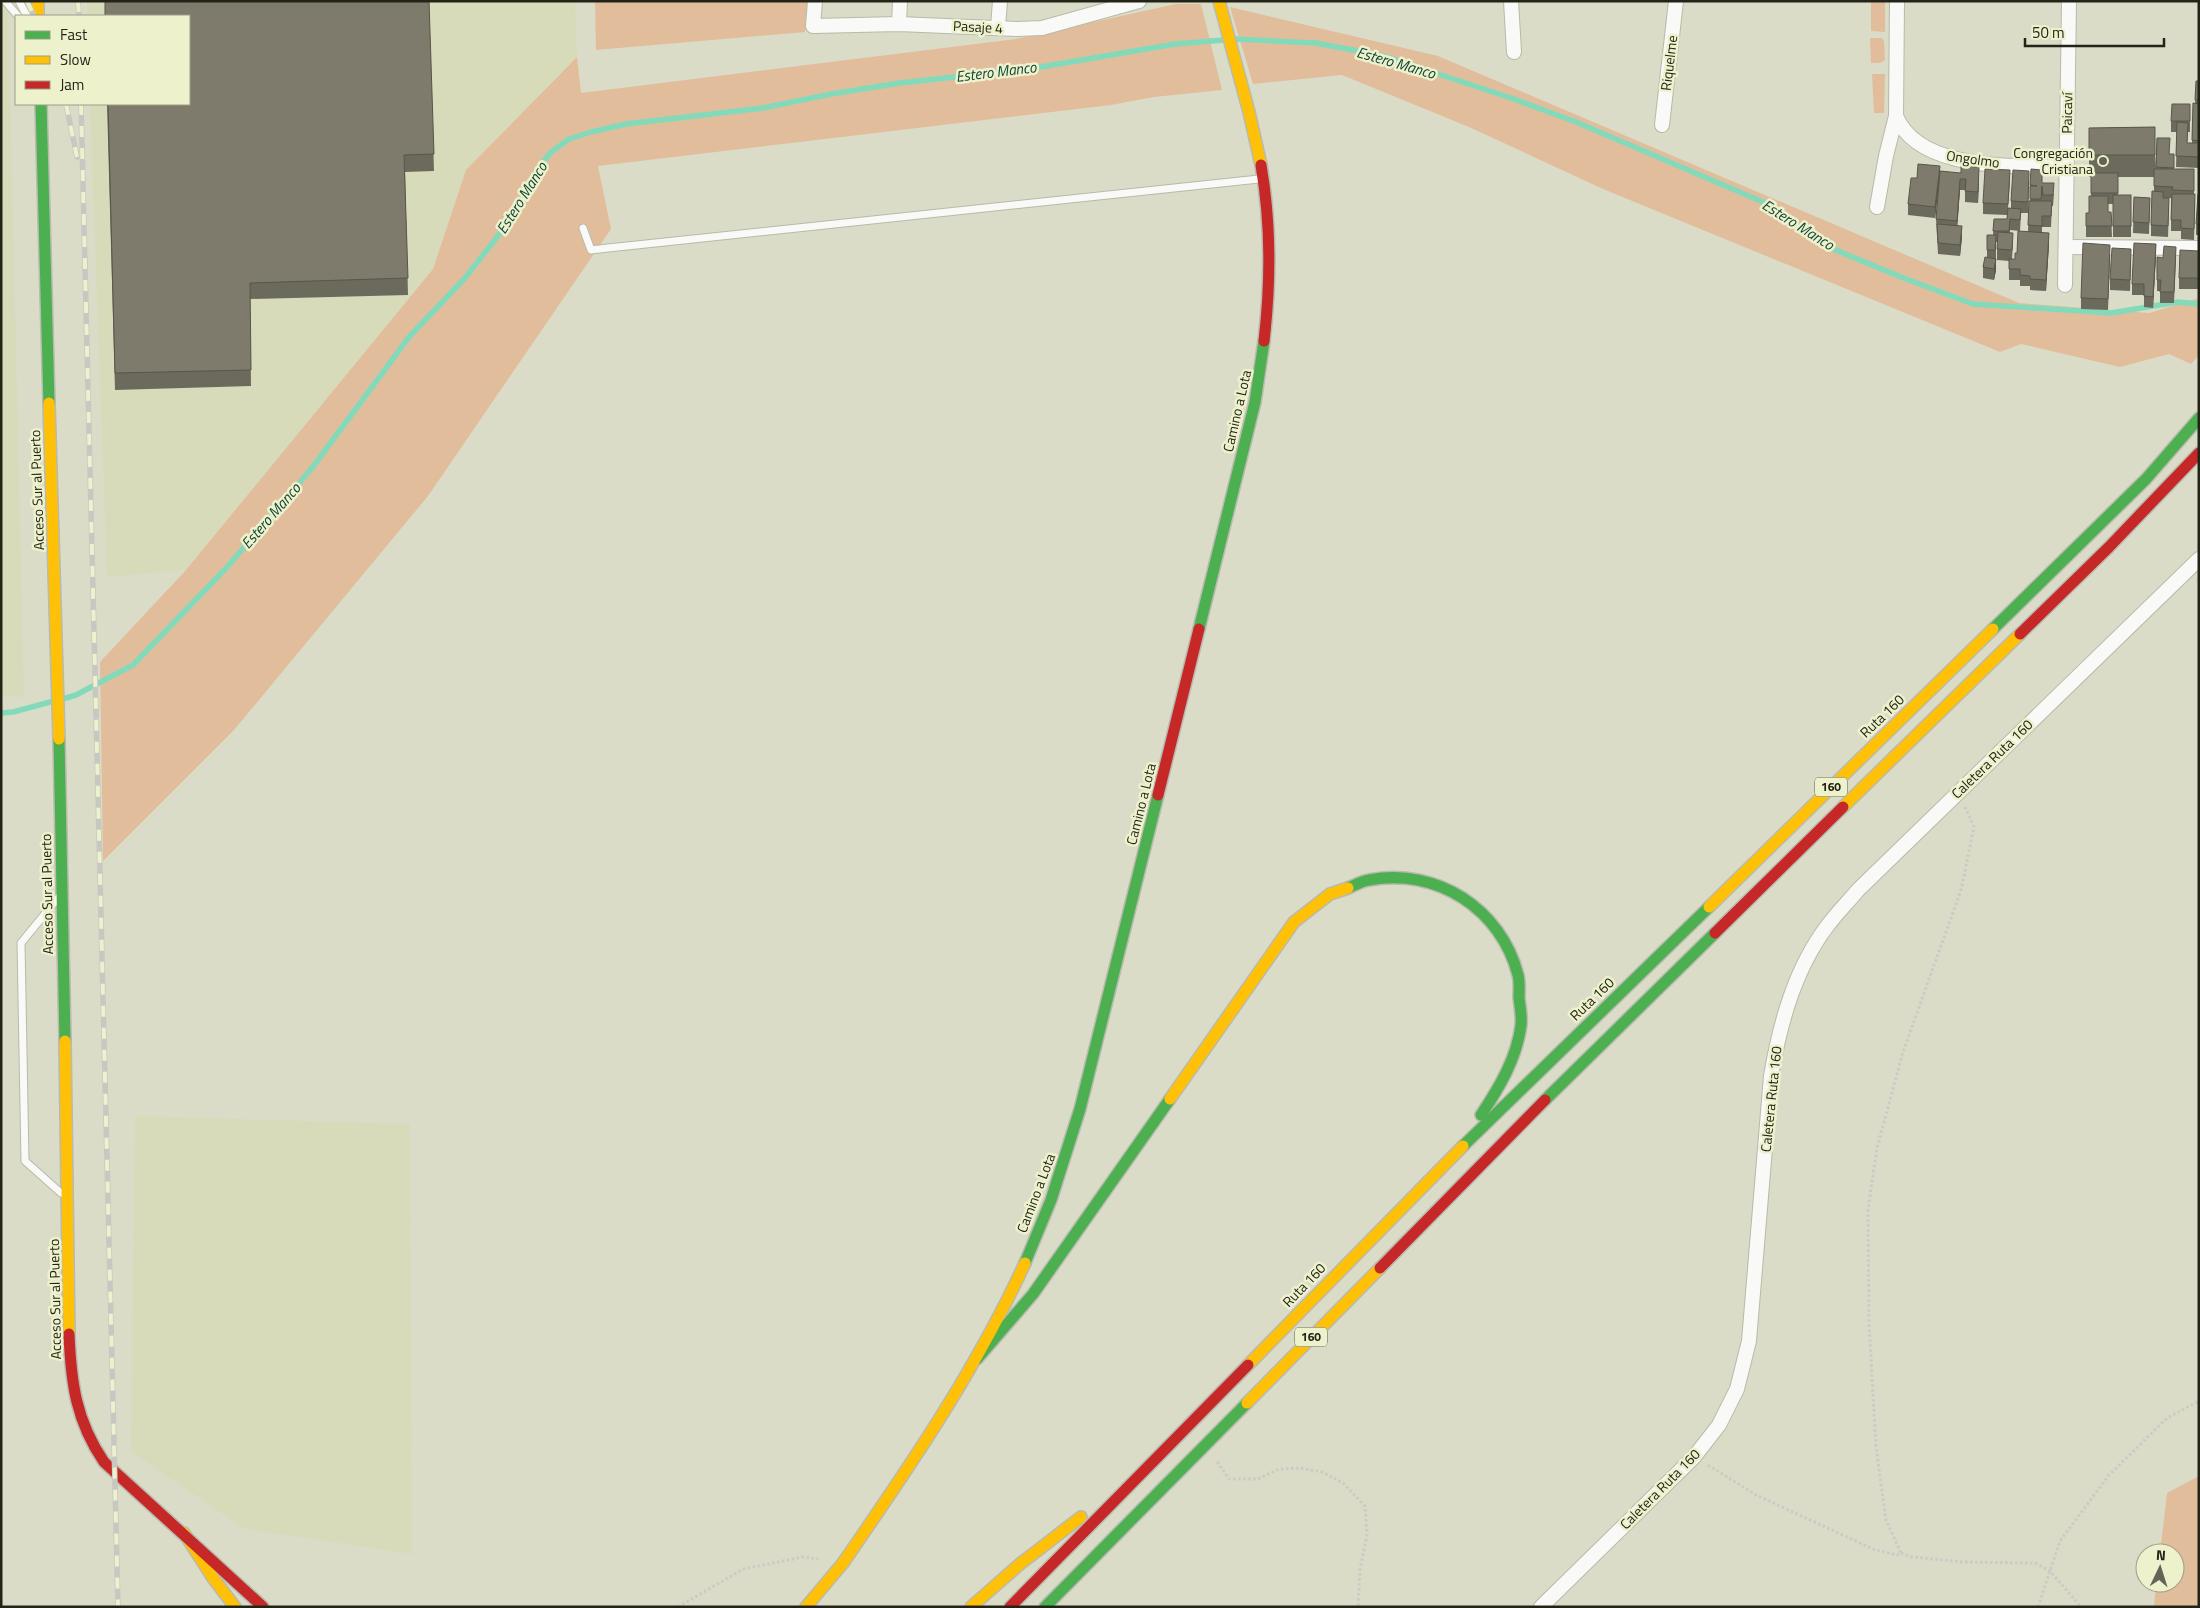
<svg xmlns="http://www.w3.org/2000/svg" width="2200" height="1608" font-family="'Titillium Web',sans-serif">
<rect width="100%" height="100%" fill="#dadcc7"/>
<g fill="#d8dbba">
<polygon points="1,1 8,1 24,697 1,696"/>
<polygon points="87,1 575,1 577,57 466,170 433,269 186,570 107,577 90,104 189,104 189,16 87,16"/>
<polygon points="135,1116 410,1124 412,1554 245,1529 131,1452"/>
</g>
<g fill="#e2bd9c">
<polygon points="595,1 808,1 805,32 596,50"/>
<polygon points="1871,1 1885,1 1885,32 1871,31"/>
<polygon points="1176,4 1201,4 1222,90 1154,97 1111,105 598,166 611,229 428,496 234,730 103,861 100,662 186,570 433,269 466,170 577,57 581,93 1016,39"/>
<polygon points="1230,7 1438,56 2019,303 2149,313 2199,298 2199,355 2191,364 2169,354 2120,367 2021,344 2000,352 1603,189 1469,127 1342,75 1253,84"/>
<polygon points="1870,38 1882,38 1884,41 1885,60 1880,63 1871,63"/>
<polygon points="1872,74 1885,74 1884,113 1874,113"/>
<polygon points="2199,1476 2199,1607 2154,1607 2156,1583 2175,1583 2175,1553 2160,1553 2167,1493"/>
</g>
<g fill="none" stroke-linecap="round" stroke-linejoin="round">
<g stroke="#83daba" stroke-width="5.5">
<polyline points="1234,39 1316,43 1384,56 1514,99 1576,122 1770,205 1826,246 1901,277 1973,304 2111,313 2178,302 2199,304"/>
<polyline points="63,699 76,695 133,665 228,566 312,468 409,337 465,278 508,223 539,167 550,153 569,139 591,132 626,124 763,108 831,94 900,83 1035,68 1175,44 1224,40"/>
<polyline points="1,713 13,712 54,701"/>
</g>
<g stroke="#b8baa9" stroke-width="9">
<g id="lane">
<polyline points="5,1 18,16"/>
<polyline points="19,1 27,16"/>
<polyline points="583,228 591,250 608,248 1259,179"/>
<polyline points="58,898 21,943 25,1161 61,1193"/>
</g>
</g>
<g stroke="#b8baa9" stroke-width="16">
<g id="street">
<polyline points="815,1 813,26 899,24 1017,29 1042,28 1139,1"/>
<polyline points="1511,1 1514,52"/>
<polyline points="899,24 900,1"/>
<polyline points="998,27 1000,1"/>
<path d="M1896,116C1919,172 2016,165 2067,168"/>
<polyline points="1662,125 1676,1"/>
<polyline points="1877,207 1886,156 1896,116 1897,1"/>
<polyline points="2066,247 2199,248"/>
<polyline points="2065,285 2069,1"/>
<path d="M1541,1607L1694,1457L1719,1425L1737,1389L1749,1341L1771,1076C1780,1023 1795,968 1828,925C1837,913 1848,902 1858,890L2199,559"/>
</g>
</g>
<g stroke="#b9bab0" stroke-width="14">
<g id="fast">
<polyline points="41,104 49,403"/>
<polyline points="1199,629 1255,402 1264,341"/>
<polyline points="1993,629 2146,479 2199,418"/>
<polyline points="59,739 65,1041"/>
<path d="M1348,888C1355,885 1362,881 1369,880C1437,867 1501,909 1518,975C1520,982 1519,991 1519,998C1520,1007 1522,1016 1521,1025C1517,1058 1499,1088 1481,1115"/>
<polyline points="1545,1100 1715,933"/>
<polyline points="1463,1146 1709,907"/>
<polyline points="1025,1263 1051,1200 1080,1109 1158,795"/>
<polyline points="977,1359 1033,1294 1170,1099"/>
<polyline points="1045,1607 1247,1403"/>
</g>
</g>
<g stroke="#b9bab0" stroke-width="14">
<g id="slow">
<polyline points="38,1 38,16"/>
<polyline points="1219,1 1249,112 1261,165"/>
<polyline points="49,403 59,739"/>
<polyline points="1843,807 2020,634"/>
<polyline points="1709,907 1993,629"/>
<polyline points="65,1041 69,1334"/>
<polyline points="1170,1099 1294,922 1330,894 1348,888"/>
<polyline points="1248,1365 1463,1146"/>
<polyline points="1247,1403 1380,1268"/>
<polyline points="184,1533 213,1578 235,1607"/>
<path d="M843,1563C910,1466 976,1370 1025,1263"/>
<polyline points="806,1607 843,1563"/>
<polyline points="971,1607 1020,1564 1081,1517"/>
</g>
</g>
<g stroke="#b9bab0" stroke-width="14">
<g id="jam">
<path d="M1261,165C1271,223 1271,281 1264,341"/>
<polyline points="2020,634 2109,547 2199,453"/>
<polyline points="1158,795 1199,629"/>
<polyline points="1715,933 1843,807"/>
<polyline points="1380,1268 1545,1100"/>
<path d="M69,1334C71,1383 76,1421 104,1462L263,1607"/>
<polyline points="1010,1607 1248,1365"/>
</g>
</g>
<g stroke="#cbcbc5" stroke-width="3" stroke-dasharray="2.5 2.5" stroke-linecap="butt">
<polyline points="1217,1462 1229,1479 1258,1479 1279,1469 1299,1468 1322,1472 1343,1483 1365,1506 1367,1536 1360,1569 1358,1607"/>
<polyline points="1708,1465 1756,1495 1873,1549 1897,1555 1901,1553 1886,1520 1876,1447 1869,1323 1868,1209 1877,1148 1903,1052 1961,890 1974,827 1965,807"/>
<polyline points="1901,1553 1912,1557 1963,1562 2035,1563 2050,1571 2081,1607"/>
<polyline points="678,1607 743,1569 803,1557 818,1559"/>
<polyline points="2038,1607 2060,1541 2109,1475 2167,1418 2199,1401"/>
</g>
<use href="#lane" stroke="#f9faf7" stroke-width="7"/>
<use href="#street" stroke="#f9faf7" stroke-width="14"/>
<use href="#fast" stroke="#4caf50" stroke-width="11"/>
<use href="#slow" stroke="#ffc107" stroke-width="11"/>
<use href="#jam" stroke="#c62828" stroke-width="11"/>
<g stroke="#c8c8c3" stroke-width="5.5">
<g id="rail">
<polyline points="27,1 34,16"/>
<polyline points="78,1 79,16"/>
<polyline points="66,104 77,157"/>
<polyline points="81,104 118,1607"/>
</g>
</g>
<use href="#rail" stroke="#edf1cc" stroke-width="4" stroke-dasharray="11" stroke-linecap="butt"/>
</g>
<g fill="#6c6a5d">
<polygon points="105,1 429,1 434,171 405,172 408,295 250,299 251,386 115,390 107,104 189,104 189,16 105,16"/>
<polygon points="2196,81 2199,81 2199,168 2176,167 2177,132 2171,132 2171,121 2190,115 2190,132 2188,132 2187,143 2192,143 2193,103 2195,104"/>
<polygon points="2155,127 2155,169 2157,138 2169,154 2174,154 2174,169 2194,169 2194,194 2195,205 2194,240 2181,239 2181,231 2171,231 2171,198 2163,198 2169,209 2168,237 2151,236 2151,225 2154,191 2154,177 2118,177 2118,195 2131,195 2131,237 2113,237 2113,204 2108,204 2108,212 2111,212 2112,237 2086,237 2086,213 2089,213 2091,196 2091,177 2089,177 2089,128"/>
<polygon points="1940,171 1979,178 1978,203 1965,202 1965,190 1960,190 1957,225 1962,237 1960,256 1938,254 1936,219"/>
<polygon points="1940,177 1935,218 1908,215 1908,204 1917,178"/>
<polygon points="2010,181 2008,208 2011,208 2011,201 2029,182 2028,213 2021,213 2020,231 2010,230 2010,233 2013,244 2012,259 2015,259 2028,232 2029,201 2030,201 2030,185 2042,183 2054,194 2053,206 2052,206 2051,227 2042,227 2042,232 2049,244 2046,291 2030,290 2030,286 2020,286 2020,280 2009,280 2009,261 1997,260 1997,242 1996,242 1996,270 1994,280 1983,278 1983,267 1987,257 1987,235 1993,235 1994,219 2007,219 2007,215 1983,214 1983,203"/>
<polygon points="2199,194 2199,235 2196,235 2196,224"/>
<polygon points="2134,197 2150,198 2149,234 2133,233"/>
<polygon points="2199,251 2199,289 2179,289 2179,278"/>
<polygon points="2156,255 2153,308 2144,307 2144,295 2132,295 2132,284"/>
<polygon points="2110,256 2108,310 2081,309 2081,298"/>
<polygon points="2176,258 2174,303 2160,303 2160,291 2157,291 2157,280"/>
<polygon points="2131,260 2130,291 2110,290 2110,279"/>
</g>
<g fill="#58564c">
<polygon points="1940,166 1940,177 1935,218 1935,207"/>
<polygon points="1979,167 1979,178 1978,203 1978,192"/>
<polygon points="1960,179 1960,190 1957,232 1957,221"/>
<polygon points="1962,226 1962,237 1960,256 1960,245"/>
<polygon points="2049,233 2049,244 2046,291 2046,280"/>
<polygon points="2156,244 2156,255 2153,308 2153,297"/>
<polygon points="1996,259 1996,270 1994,280 1994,269"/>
</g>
<g fill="#7e7b6c" stroke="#58564c">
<polygon points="105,1 429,1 434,154 404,155 408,278 250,283 251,370 115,373 108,104 189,104 189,16 105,16"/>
<polygon points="2196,81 2199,81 2199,100 2195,100"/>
<polygon points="2193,103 2199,104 2199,141 2192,140"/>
<polygon points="2172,104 2190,104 2190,121 2171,121"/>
<polygon points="2177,122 2188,123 2187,143 2199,143 2199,157 2176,156"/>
<polygon points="2155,127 2155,155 2089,155 2089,128"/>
<polygon points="2157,138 2170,138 2169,154 2174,154 2174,168 2156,167"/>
<polygon points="1918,164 1940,166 1935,207 1908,204 1911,178 1917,178"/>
<polygon points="1961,166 1979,167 1978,192 1965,191 1966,179 1960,179 1957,221 1936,219 1940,171 1961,173"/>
<polygon points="1985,169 2010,170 2008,204 1983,203"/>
<polygon points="2031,169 2042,170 2042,183 2054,183 2053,195 2043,195 2042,186 2041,199 2030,199 2030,186 2037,186 2030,185"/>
<polygon points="2154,169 2194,169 2194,191 2172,190 2173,187 2154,186"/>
<polygon points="2013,170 2029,171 2028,202 2011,201"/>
<rect x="2091" y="173" width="27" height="20"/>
<polygon points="2152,191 2163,192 2163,198 2169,198 2168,226 2151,225"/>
<polygon points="2172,194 2195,194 2194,229 2181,228 2181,220 2171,220"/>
<polygon points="2198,194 2199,194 2199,224 2196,224"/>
<rect x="2113" y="195" width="18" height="31"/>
<polygon points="2089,196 2108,196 2108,212 2111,212 2112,226 2086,226 2086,213 2089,213"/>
<polygon points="2134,197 2150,198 2149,223 2133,222"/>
<polygon points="2029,201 2052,201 2051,216 2042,216 2042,226 2028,225"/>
<polygon points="2008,208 2021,209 2020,220 2010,219 2009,231 1993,231 1994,219 2007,219"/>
<polygon points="1937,224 1962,226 1960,245 1938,243"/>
<polygon points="2018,231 2049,233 2046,280 2030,279 2030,276 2020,275 2020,269 2009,269 2009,259 2015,259 2015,253 2017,253"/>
<polygon points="1998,232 2013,233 2012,250 1997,249"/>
<polygon points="1987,235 1996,235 1995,250 1987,250"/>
<polygon points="2083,243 2110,245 2108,299 2081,298"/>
<polygon points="2134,243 2156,244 2153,297 2144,296 2144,284 2132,284"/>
<polygon points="2164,246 2176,247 2174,292 2160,292 2161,280 2157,280 2157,257 2163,258"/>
<polygon points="2112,248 2131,249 2130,280 2110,279"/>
<polygon points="2180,250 2199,251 2199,278 2179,278"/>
<polygon points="1985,257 1996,259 1994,269 1983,267"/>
</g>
<circle fill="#636455" stroke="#edf1cc" stroke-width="2" cx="2103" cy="161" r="5"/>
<g text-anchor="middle" stroke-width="5" stroke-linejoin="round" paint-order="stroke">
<g fill="#edf1cc" stroke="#60624d" stroke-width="1">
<rect x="1815" y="777.5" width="32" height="19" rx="4"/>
<rect x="1295" y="1327.5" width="32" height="19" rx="4"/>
</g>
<g font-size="12" font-weight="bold" fill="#232417">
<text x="1831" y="791">160</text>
<text x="1311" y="1341">160</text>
</g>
<g font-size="14" fill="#232417" stroke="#edf1cc">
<text transform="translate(978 27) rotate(3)" y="5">Pasaje 4</text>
<text transform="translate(1669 63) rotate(-83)" y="5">Riquelme</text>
<text transform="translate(2067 113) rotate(-89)" y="5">Paicaví</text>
<text transform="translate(1973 159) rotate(8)" y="5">Ongolmo</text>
<text transform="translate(1237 411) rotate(-77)" y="5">Camino a Lota</text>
<text transform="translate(37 490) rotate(-92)" y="5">Acceso Sur al Puerto</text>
<text transform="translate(1882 716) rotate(-44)" y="5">Ruta 160</text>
<text transform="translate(1992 759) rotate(-44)" y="5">Caletera Ruta 160</text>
<text transform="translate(1141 804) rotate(-76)" y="5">Camino a Lota</text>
<text transform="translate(47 894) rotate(-91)" y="5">Acceso Sur al Puerto</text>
<text transform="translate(1592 999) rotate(-44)" y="5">Ruta 160</text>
<text transform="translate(1771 1099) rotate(-84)" y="5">Caletera Ruta 160</text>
<text transform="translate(1036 1193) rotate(-69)" y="5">Camino a Lota</text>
<text transform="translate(1304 1285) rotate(-46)" y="5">Ruta 160</text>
<text transform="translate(55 1299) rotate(-91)" y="5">Acceso Sur al Puerto</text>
<text transform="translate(1660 1489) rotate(-45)" y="5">Caletera Ruta 160</text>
</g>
<g font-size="14" fill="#232417" stroke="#edf1cc" text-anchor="end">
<text x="2093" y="158">Congregación<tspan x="2093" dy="16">Cristiana</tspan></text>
</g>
<g font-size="15" font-style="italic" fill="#0e4435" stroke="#edf1cc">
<text transform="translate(1396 63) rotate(16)" y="5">Estero Manco</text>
<text transform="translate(996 72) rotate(-7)" y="5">Estero Manco</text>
<text transform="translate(522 198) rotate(-58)" y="5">Estero Manco</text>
<text transform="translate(1798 225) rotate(32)" y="5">Estero Manco</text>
<text transform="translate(271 516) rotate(-49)" y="5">Estero Manco</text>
</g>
</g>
<rect width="2200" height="1608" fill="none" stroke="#232417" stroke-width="5"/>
<rect x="15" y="15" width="175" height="90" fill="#edf1cc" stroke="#9c9f84"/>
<rect x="25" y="31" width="25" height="8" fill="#4caf50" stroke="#9c9f84"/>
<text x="60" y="40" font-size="15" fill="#232417">Fast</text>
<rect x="25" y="56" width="25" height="8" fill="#ffc107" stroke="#9c9f84"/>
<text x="60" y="65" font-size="15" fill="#232417">Slow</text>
<rect x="25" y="81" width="25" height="8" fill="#c62828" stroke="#9c9f84"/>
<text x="60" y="90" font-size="15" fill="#232417">Jam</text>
<g transform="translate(2160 1568) rotate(4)"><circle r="24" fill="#edf1cc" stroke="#9c9f84"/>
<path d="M0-4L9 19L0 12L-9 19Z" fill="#636455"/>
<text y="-8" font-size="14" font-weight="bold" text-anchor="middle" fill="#232417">N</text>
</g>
<path d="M2025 38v8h139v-8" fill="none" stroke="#232417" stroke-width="2.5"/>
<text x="2032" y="38" font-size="15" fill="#232417" stroke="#edf1cc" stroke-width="4" paint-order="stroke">50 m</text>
</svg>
